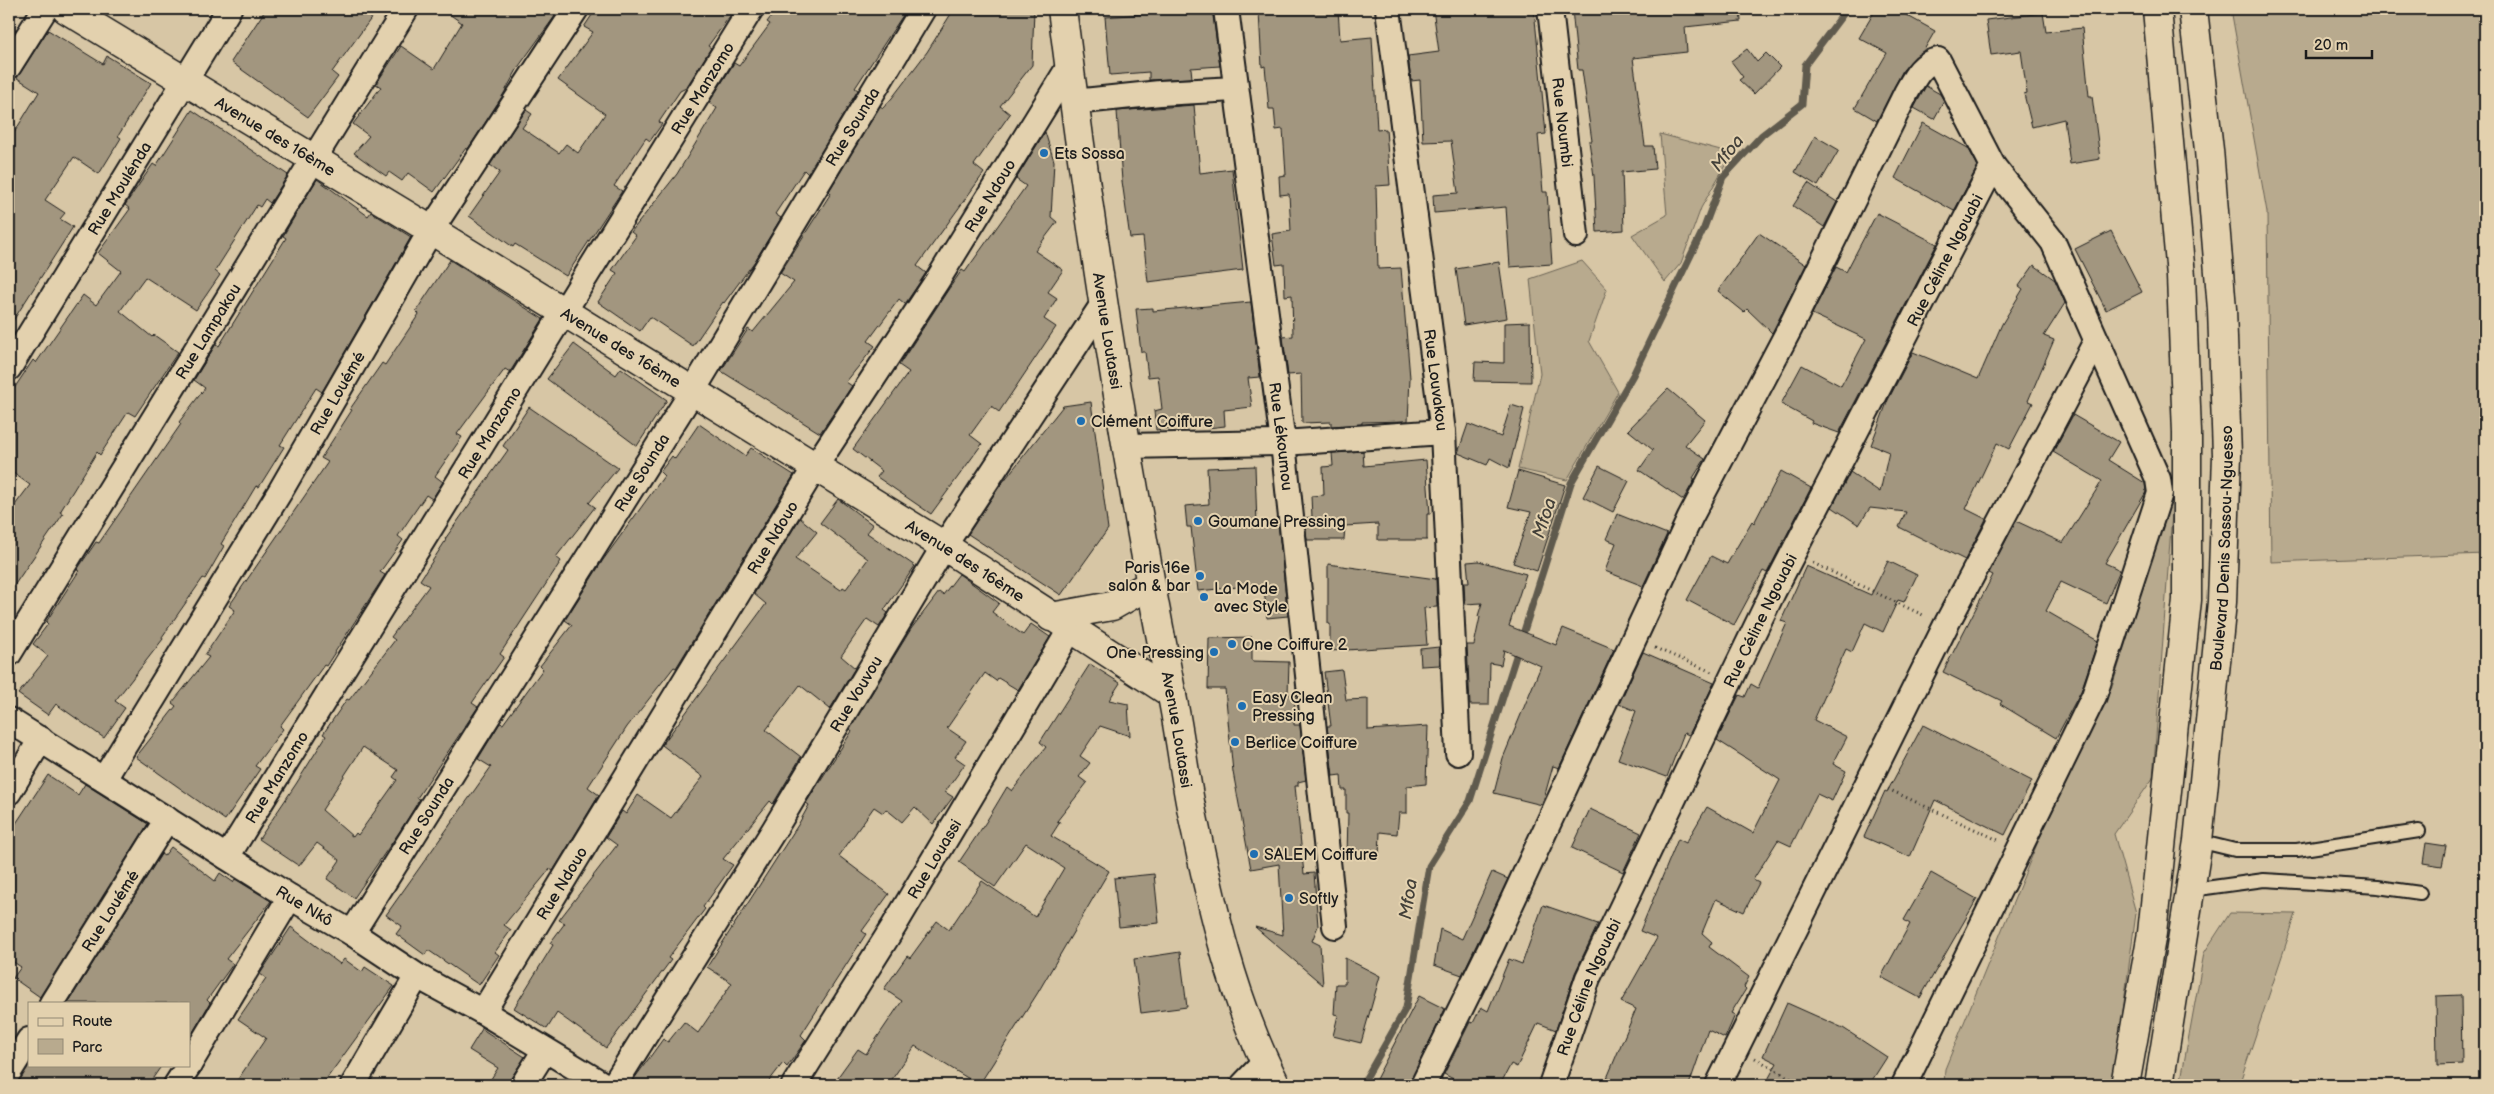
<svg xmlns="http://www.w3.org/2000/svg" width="2494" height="1094" font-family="'Balsamiq Sans',sans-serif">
<rect width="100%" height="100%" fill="#d7c6a5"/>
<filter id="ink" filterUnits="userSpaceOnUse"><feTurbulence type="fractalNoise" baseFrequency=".02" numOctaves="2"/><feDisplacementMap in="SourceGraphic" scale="10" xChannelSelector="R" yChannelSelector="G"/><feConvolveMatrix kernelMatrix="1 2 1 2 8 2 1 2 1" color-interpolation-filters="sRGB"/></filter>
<g filter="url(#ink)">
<g fill="#b8aa8e" stroke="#6a6355">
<polygon points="2231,9 2485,9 2485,554 2271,562 2267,212"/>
<polygon points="1660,134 1732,153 1701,208 1681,263 1665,282 1632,235 1667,215"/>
<polygon points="1582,261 1607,289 1589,341 1618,392 1567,480 1518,469 1540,374 1530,279"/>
<polygon points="2174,485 2153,778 2114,834 2136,913 2113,1085 1944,1085 1945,1069 2037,844 2112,687"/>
<polygon points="2230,913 2296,914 2239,1085 2180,1085 2204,953"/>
</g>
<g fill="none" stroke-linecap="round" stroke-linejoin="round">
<polyline stroke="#5f5a4e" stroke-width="7" points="1362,1085 1406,1008 1429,866 1470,801 1571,483 1633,375 1704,228 1723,177 1762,135 1802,104 1805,65 1847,9"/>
</g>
<g fill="#a2967f" stroke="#1c1c1c" fill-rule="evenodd">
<polygon points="266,9 378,9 332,72 338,77 308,117 231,62"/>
<polygon points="442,9 544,9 555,16 519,66 503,95 468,149 466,148 434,192 408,173 402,181 389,172 386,176 354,153 369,136 353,124 381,87 376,84 401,46 434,69 462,23"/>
<polygon points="596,9 735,9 708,46 711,48 686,88 680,91 659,122 662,124 650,141 646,138 614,186 622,191 566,276 515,244 513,247 469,216 500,172 490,165 526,110 532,114 522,128 559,153 566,144 578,153 605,114 558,80 593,32 584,27"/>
<polygon points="777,9 907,9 855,88 858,90 808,174 804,170 775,214 781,218 755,261 724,303 723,302 693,346 650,317 640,331 598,302 617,273 612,270 636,236 631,232 677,174 717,108 709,103 734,63 739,66 770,24 767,22"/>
<polygon points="954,9 1034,9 1032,65 1000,106 1010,114 974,165 984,173 917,266 926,273 905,304 899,299 868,341 875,346 846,382 852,386 820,433 721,371 748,329 753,332 794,282 780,273 831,193 829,191 880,106 883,108 892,98 927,52"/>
<polygon points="1160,9 1163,11 1212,9 1220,66 1191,68 1192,78 1149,80 1149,72 1110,75 1105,17 1143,14 1143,10"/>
<polygon points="1300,9 1338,9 1340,40 1372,37 1377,130 1386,129 1390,185 1376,186 1378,269 1401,268 1410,378 1408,421 1362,422 1362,424 1331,426 1331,422 1302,423 1301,374 1288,375 1283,337 1293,336 1292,295 1285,296 1284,264 1276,265 1272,234 1291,231 1289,194 1280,195 1279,176 1286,175 1283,129 1276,130 1274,109 1269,109 1265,66 1262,67 1259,12"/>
<polygon points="1433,9 1498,9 1498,11 1534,9 1546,134 1538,135 1543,192 1547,192 1552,264 1510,267 1506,207 1434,213 1433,195 1458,193 1451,141 1423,142 1420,80 1411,81 1408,56 1439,52"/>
<polygon points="1572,9 1740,9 1741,21 1685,27 1687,52 1633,58 1645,146 1653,146 1655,169 1622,172 1624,230 1597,232 1594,176 1589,141 1592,141 1582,70 1578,70"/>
<polygon points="1876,9 1895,9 1935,31 1924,50 1914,58 1903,70 1877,121 1855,108 1887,53 1859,38"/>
<polygon points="2043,13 2046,32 2082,28 2089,96 2092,96 2100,159 2070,164 2064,119 2032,127 2024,94 2027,93 2021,51 1991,55 1986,20"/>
<polygon points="48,30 103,64 107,56 151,83 118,136 121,138 99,174 74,157 45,200 65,213 60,219 73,227 9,327 9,141 39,92 17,78"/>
<polygon points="1747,49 1757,62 1766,53 1780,67 1754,94 1739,80 1743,77 1731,61"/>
<polygon points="1926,86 1940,94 1944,101 1934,119 1914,108"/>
<polygon points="1194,105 1200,173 1232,169 1243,270 1148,282 1143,237 1130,238 1122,181 1117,111"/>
<polygon points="192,110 288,175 270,203 265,199 260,207 257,205 215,271 220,275 196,310 145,277 120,311 152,337 154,335 178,352 135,416 128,412 100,455 97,452 60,512 63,514 9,593 9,513 30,485 9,470 9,396 33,360 36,363 83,295 96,305 121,271 98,253 130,209 125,205 153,164 156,166"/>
<polygon points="1923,123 1968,148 1978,166 1954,211 1895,178"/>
<polygon points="1045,132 1054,161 1051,217 1057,222 1035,251 1063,270 1048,292 1057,298 1044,319 1056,327 999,412 991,406 970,435 982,444 931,514 877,477 882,471 853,449 909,372 899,365 948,290 962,270 965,272 1026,186 1016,179"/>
<polygon points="1815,136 1839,150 1818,186 1795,172"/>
<polygon points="317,179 368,216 371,212 411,237 322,392 316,388 280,445 284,447 259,487 256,486 221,544 224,546 205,579 203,578 162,637 163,639 115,701 125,708 104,738 56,704 48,715 18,694 48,656 33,644 48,624 46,622 79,571 77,570 81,564 96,542 99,543 181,424 179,422 205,388 194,380 216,344 219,346 286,238 283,236"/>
<polygon points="1808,183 1837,202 1824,227 1793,206"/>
<polygon points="1877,213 1937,244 1839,433 1811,423 1812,421 1781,404 1802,365 1841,386 1866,339 1812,314 1836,267 1846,272"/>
<polygon points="2111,231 2142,292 2106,310 2075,249"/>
<polygon points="1759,233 1806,265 1772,333 1747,309 1744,312 1718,291"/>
<polygon points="450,260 543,319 510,372 505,369 457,434 462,437 435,476 443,482 432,499 426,495 398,536 403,540 380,572 385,575 326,666 324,665 280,726 283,729 255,766 260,769 225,820 136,757 176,706 172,703 209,657 205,655 235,610 229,606 328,462 321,458 352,410 350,409 382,363 385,365 419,314 416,311"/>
<polygon points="1499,262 1507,318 1464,325 1456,269"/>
<polygon points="2034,265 2055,280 2065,303 2044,336 2054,340 2028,401 2033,403 2009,449 1997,443 1966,509 1986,519 1965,560 1899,527 1906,512 1870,508 1859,525 1832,507 1850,472 1880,492 1889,452 1871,445 1888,400 1913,352 1978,379 2002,324 2023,289 2019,286"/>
<polygon points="1251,302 1260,377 1248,378 1252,407 1224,410 1225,426 1208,428 1207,423 1156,430 1154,411 1162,409 1158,376 1148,377 1145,352 1141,352 1136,309 1153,308 1153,311"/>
<polygon points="1530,322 1531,382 1474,381 1475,362 1504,363 1504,323"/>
<polygon points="574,344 616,375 621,368 667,400 637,446 547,379"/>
<polygon points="1668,389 1705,420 1685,445 1705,459 1693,478 1695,479 1683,500 1639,470 1653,450 1628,430"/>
<polygon points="1091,402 1108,529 1061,595 968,534 999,487 1063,406"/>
<polygon points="1511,405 1524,409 1509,468 1490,458 1487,465 1458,453 1468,424 1501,437"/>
<path d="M529,407L618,468L589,503L595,507L556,557L561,561L500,654L504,657L472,703L478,707L417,798L420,799L400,831L354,898L327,879L340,860L317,843L299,866L259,839L296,784L326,736L323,734L347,699L349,700L395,640L391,637L429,586L420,580L446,540L445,539L508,450L503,446ZM363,747L398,770L393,777L397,780L358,835L356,833L353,837L322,810Z"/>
<polygon points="2073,415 2119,442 2108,460 2145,483 2146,492 2105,563 2120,570 2106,603 2061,582 2046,611 2098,641 2081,691 2056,738 2000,704 2002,701 1943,672 1993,575 1989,573 2016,521 2063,543 2102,481 2053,452"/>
<polygon points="699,424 745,456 751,448 794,475 676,668 674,667 627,727 588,787 599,795 553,871 550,869 504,925 511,930 495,952 499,955 479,985 428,950 425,955 396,934 402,926 386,915 491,767 478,759 500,723 503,724 543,669 540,666 572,625 565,620 603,560 664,476 660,472 672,456 675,459"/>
<polygon points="1363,451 1364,466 1426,460 1430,514 1427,514 1427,540 1378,540 1378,524 1345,526 1344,540 1307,540 1305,518 1312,517 1311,496 1324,495 1323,467 1333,466 1332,453"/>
<polygon points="1255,466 1257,525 1278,522 1288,616 1267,618 1264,589 1258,589 1258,585 1198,591 1191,527 1187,527 1185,506 1209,504 1207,468"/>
<polygon points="1599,466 1629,481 1613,512 1583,497"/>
<polygon points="1518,471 1565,485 1537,571 1513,563 1531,512 1508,507"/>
<polygon points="1781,471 1811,488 1767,573 1763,571 1734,625 1687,600 1711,556 1727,564 1752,521 1754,523"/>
<polygon points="838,499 873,525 867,533 915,566 884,610 888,613 879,627 867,619 841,656 855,668 830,709 800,685 766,730 801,757 773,804 770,801 723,859 733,865 703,907 705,909 668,958 671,960 606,1048 557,1013 547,1029 514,1008 553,945 550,943 565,923 559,920 617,845 606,837 622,811 626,814 638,795 671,818 703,777 662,745 766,604 754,594 800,518 817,532 795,559 841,590 843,587 846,589 868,559 820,523"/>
<polygon points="1617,514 1667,534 1643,586 1605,571 1616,543 1606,539"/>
<polygon points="1479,561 1526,574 1509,626 1556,645 1563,628 1614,649 1559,768 1553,766 1542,805 1494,793 1503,758 1541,666 1504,650 1501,665 1490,663 1489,705 1470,705 1467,645 1474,645 1480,617 1478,616 1482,603 1465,604 1464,583 1469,583 1467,562"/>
<polygon points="1888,561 1917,575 1904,602 1898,600 1883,632 1865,623 1852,652 1846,649 1814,720 1847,737 1833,764 1846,771 1832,801 1817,794 1791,846 1778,840 1753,880 1759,883 1744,912 1716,899 1702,933 1712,942 1709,947 1749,977 1744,987 1746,989 1731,1013 1735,1015 1725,1038 1708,1030 1689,1085 1627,1085 1607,1078 1636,1009 1621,1002 1657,938 1640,931 1678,839 1686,843 1707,807 1753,833 1780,780 1717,740 1739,695 1745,697 1751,684 1758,688 1787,623 1781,621 1806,566 1871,595"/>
<polygon points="1328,564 1436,579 1437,607 1424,608 1427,645 1330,651 1330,624 1328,624"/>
<polygon points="959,574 999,603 992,612 1023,635 1031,624 1050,637 1018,690 998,678 996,681 985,673 947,728 966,741 955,757 965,764 945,792 953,797 933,824 915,807 902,822 886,809 883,813 874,807 839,856 889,894 862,931 866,934 801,1035 806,1040 787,1067 783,1063 766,1085 641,1085 634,1079 663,1039 668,1042 684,1022 698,1033 732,983 707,967 798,825 809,805 806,803 852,731 850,729 911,629 939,592 943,595"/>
<polygon points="1252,637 1252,661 1289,662 1288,694 1295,694 1294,725 1300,725 1306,780 1298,782 1298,786 1295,786 1304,874 1314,873 1318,926 1312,941 1320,945 1323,985 1255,927 1283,935 1279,864 1251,869 1233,772 1225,689 1208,689 1209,638"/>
<polygon points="1439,647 1440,665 1421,666 1420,649"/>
<polygon points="1643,652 1714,683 1689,735 1684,733 1667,777 1618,759 1636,711 1619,704"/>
<polygon points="1090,664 1120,683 1109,700 1128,704 1130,736 1100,726 1080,756 1090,763 1079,777 1087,783 1057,821 1060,822 1051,836 1109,871 1037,994 979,1085 915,1046 888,1085 832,1085 858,1049 866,1054 902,1001 884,989 907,956 910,958 937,921 949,930 982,881 1035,917 1064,868 1026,843 995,887 959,862 986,822 1007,787 1012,791 1046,747 1040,742"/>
<polygon points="1342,670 1346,700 1368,699 1368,730 1428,726 1426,784 1407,786 1407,813 1399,813 1397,834 1380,832 1379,857 1347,857 1348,813 1346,813 1346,790 1342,790 1341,775 1333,776 1327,726 1331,726 1324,672"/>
<polygon points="1923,725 2032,781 2005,835 1935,800 1910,857 1864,837 1885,791 1887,792"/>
<polygon points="48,775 78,795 85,784 148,824 40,997 13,978 21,967 9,959 9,834"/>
<polygon points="1590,809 1641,833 1623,872 1572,848"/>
<polygon points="2426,843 2446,846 2442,866 2423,863"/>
<polygon points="171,847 215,881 220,873 233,882 235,879 271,901 226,959 233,964 207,1000 210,1003 189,1039 189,1003 68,1003 161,854 164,856"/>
<polygon points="1492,872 1508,879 1462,975 1434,965 1440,929 1462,939"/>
<polygon points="1931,873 1977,899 1920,998 1881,977 1910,924 1904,920"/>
<polygon points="1154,874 1159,923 1119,927 1114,878"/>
<polygon points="1543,905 1598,924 1575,973 1556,1030 1538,1023 1517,1067 1511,1064 1500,1085 1464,1085 1444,1074 1470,1022 1473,1023 1481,1007 1488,1011 1509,959 1522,964"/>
<polygon points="291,927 340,964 344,959 362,972 365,967 394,986 322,1085 234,1085 266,1038 238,1019 266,978 260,974"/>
<polygon points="1180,952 1187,1007 1141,1013 1134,959"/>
<polygon points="1345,958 1380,976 1361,1043 1333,1036 1338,1015 1334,1014 1336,984 1345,984"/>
<polygon points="2461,995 2462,1064 2437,1065 2436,996"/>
<polygon points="1419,996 1445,1009 1409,1085 1373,1085"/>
<polygon points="1787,1003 1843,1028 1887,1057 1869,1085 1765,1085 1777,1063 1763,1056"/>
<polygon points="482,1029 525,1057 511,1078 509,1085 487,1085 498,1068 469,1050"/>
<polygon points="29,1065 162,1065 148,1085 15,1085"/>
</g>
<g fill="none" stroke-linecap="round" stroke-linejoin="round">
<g stroke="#1c1c1c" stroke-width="16">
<g id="lane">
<polyline points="2198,841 2235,850 2297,850 2419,831"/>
<polyline points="2191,890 2264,880 2378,887 2420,893"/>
</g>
</g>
<g stroke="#1c1c1c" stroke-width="28">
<g id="street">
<path id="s1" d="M1226,9L1283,443L1335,926"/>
<path id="s2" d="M1388,9L1443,432L1458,753"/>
<path id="s3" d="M1550,9L1576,235"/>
<polyline points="9,66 45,9"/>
<polyline points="1074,102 1160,93 1235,89"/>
<path id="s4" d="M9,368L229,9"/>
<polyline points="1126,446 1283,443 1443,432"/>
<path id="s5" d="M9,654L406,9"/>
<path id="s6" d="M9,720L290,897L352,933L417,976L483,1012L604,1085"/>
<path id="s7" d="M104,779L281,490L431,230L576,9"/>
<polyline points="9,792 41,739"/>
<path id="s8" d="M227,857L751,9"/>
<path id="s9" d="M352,933L692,392L923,9"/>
<path id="s10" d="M52,1003L167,819"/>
<path id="s11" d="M483,1012L815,467L937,281L1070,65"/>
<polyline points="189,1065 290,897"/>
<polyline points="9,1072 29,1040"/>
<polyline points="176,1085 189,1065"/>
<polyline points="353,1085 417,976"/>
<polyline points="523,1085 545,1050"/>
<path id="s12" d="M614,1085L774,830L944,546L1103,304"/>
<path id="s13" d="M794,1085L894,926L1080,613"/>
<polyline points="1243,1085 1264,1063"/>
<path d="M1423,1085L1492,945L1690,518L1789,330L1906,93C1914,79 1921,63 1938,60L1993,166L2053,242L2158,479L2160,493L2094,696L1904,1085"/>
<path id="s14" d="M1551,1085L1588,978L1731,679L1773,592L1993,166"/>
<polyline points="1718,1085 1946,625 2096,341"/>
</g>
</g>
<g stroke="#1c1c1c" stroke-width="31">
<g id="secondary">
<path id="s15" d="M66,9L431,230L944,546L1172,694"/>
<path id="s16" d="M1062,9C1091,238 1127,465 1171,691C1180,733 1184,775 1193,817C1212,908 1233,1001 1276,1085"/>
<polyline points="1051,617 1112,606 1149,585"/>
</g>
</g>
<g stroke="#1c1c1c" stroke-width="31">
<g id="primary">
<polyline points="2125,1085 2152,933 2187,600 2187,433 2181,276 2157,9"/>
<path id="s17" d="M2159,1085L2198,841L2222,602L2227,455L2222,309L2209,150L2193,9"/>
</g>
</g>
<g stroke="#1c1c1c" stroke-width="3" stroke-dasharray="1 4" stroke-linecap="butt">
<polyline points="1813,563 1925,616"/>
<polyline points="1655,648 1712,672"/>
<polyline points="1888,789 1998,840"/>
<polyline points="1755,1058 1802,1085"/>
</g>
<use href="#lane" stroke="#e3d1ae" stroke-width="12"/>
<use href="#street" stroke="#e3d1ae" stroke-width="24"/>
<use href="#secondary" stroke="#e3d1ae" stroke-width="28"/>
<use href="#primary" stroke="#e3d1ae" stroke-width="28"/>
</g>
</g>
<g fill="#1f6fb2" stroke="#e3d1ae" stroke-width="2">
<circle cx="1044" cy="153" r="5"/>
<circle cx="1081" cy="421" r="5"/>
<circle cx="1198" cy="521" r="5"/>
<circle cx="1200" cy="576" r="5"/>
<circle cx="1204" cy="597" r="5"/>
<circle cx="1232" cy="644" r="5"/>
<circle cx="1214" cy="652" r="5"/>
<circle cx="1242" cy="706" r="5"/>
<circle cx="1235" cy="742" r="5"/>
<circle cx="1254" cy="854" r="5"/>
<circle cx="1289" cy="898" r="5"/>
</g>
<g text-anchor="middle" stroke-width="4" stroke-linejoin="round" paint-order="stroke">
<g font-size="16" fill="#1c1c1c" stroke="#e3d1ae">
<text dy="6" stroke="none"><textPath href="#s8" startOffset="904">Rue Manzomo</textPath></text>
<text dy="6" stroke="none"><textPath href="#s3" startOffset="114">Rue Noumbi</textPath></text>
<text dy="6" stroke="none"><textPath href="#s9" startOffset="949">Rue Sounda</textPath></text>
<text dy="6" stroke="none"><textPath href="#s15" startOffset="245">Avenue des 16ème</textPath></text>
<text dy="6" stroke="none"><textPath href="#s4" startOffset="211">Rue Moulénda</textPath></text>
<text dy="6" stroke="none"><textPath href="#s11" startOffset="961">Rue Ndouo</textPath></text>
<text dy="6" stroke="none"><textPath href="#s14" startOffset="915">Rue Céline Ngouabi</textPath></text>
<text dy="6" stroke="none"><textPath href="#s16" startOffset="325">Avenue Loutassi</textPath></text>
<text dy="6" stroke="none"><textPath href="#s5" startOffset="379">Rue Lampakou</textPath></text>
<text dy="6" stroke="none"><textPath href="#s15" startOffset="650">Avenue des 16ème</textPath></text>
<text dy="6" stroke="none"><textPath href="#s2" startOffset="374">Rue Louvakou</textPath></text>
<text dy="6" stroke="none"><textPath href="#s7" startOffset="451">Rue Louémé</textPath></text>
<text dy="6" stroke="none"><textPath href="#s8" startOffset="499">Rue Manzomo</textPath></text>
<text dy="6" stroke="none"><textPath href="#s1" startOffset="431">Rue Lékoumou</textPath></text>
<text dy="6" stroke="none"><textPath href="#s9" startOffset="544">Rue Sounda</textPath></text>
<text dy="6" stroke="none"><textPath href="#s11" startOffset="556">Rue Ndouo</textPath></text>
<text dy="6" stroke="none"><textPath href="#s17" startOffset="541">Boulevard Denis Sassou-Nguesso</textPath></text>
<text dy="6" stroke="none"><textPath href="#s15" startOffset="1055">Avenue des 16ème</textPath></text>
<text dy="6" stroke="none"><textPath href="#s14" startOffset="510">Rue Céline Ngouabi</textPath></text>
<text dy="6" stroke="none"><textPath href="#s12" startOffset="460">Rue Vouvou</textPath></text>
<text dy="6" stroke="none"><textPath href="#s16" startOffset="730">Avenue Loutassi</textPath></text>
<text dy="6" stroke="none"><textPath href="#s8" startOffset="94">Rue Manzomo</textPath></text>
<text dy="6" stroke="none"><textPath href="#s9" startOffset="139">Rue Sounda</textPath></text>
<text dy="6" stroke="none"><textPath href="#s13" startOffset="266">Rue Louassi</textPath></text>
<text dy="6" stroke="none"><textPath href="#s11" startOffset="151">Rue Ndouo</textPath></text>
<text dy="6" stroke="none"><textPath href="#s6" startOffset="349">Rue Nkô</textPath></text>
<text dy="6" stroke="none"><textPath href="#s10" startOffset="109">Rue Louémé</textPath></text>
<text dy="6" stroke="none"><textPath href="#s14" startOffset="105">Rue Céline Ngouabi</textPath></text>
</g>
<g font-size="16" fill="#1c1c1c" stroke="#e3d1ae" text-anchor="start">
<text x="1054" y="159">Ets Sossa</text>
<text x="1091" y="427">Clément Coiffure</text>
<text x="1208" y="527">Goumane Pressing</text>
<text x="1190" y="573" text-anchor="end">Paris 16e<tspan x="1190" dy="18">salon &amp; bar</tspan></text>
<text x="1214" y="594">La Mode<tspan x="1214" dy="18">avec Style</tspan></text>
<text x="1242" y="650">One Coiffure 2</text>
<text x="1204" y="658" text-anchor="end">One Pressing</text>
<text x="1252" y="703">Easy Clean<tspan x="1252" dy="18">Pressing</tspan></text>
<text x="1245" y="748">Berlice Coiffure</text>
<text x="1264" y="860">SALEM Coiffure</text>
<text x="1299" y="904">Softly</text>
</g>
<g font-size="18" font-style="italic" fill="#434039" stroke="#e3d1ae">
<text transform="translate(1727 153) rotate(-51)" y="6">Mfoa</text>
<text transform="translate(1544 518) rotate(-72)" y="6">Mfoa</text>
<text transform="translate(1408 899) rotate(-81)" y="6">Mfoa</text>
</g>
</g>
<rect width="2494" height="1094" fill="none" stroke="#e3d1ae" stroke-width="30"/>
<rect x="15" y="15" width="2464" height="1064" fill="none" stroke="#1c1c1c" stroke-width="2" filter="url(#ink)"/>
<rect x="28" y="1002" width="162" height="65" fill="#e3d1ae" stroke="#938974"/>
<rect x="38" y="1018" width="25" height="8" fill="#e3d1ae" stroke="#938974"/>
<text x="72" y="1026" font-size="15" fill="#1c1c1c">Route</text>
<rect x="38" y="1039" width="25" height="15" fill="#b8aa8e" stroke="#938974"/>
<text x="72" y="1052" font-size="15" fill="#1c1c1c">Parc</text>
<path d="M2306 50v8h66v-8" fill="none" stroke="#1c1c1c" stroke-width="2.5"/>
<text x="2314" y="50" font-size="15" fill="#1c1c1c" stroke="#e3d1ae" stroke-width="4" paint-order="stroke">20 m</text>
</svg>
